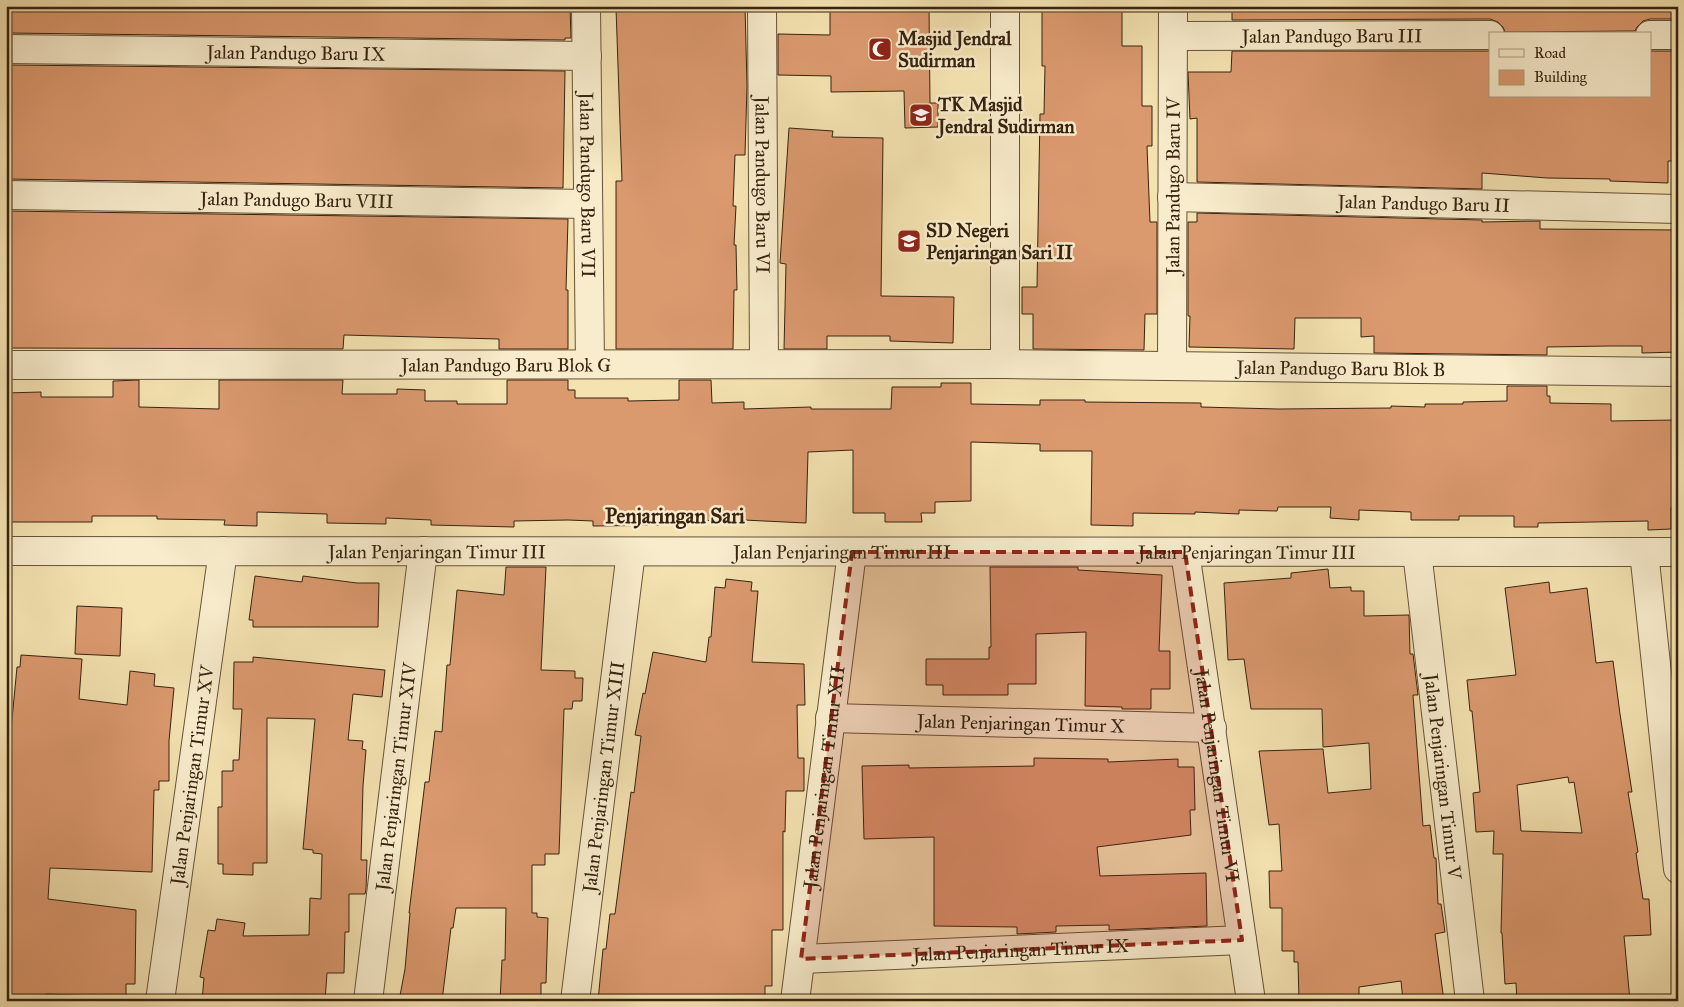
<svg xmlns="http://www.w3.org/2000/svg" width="1684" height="1007" font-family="'IM FELL Great Primer',serif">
<rect width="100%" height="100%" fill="#f4e2b1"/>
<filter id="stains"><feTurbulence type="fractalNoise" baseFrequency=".004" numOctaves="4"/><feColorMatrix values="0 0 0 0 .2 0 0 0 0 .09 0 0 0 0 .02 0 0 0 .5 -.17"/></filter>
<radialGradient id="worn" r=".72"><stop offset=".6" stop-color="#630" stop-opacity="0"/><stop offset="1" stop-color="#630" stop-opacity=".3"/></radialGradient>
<g fill="#db996e" stroke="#372310" fill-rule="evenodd">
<polygon points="9,6 570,6 571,38 565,38 565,40 8,33"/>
<polygon points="681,6 745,6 747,86 745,155 735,155 733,206 736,206 734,245 736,245 737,290 734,290 733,349 616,349 616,181 622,181 616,8"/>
<polygon points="830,6 929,6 930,103 938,103 938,127 905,128 904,91 831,92 831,76 778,75 778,34 830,35"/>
<polygon points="1042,6 1122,6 1122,46 1142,46 1142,106 1152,106 1152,146 1147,146 1150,222 1157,222 1157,314 1145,314 1144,350 1033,349 1033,314 1022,314 1022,287 1037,287 1040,114 1044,114 1045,66 1042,66"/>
<polygon points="1232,6 1678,6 1678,19 1650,19 1643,21 1637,27 1635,31 1505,32 1503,27 1498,22 1490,19 1232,20"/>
<polygon points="1232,51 1490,51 1490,96 1650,96 1650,51 1678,51 1678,161 1668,161 1668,183 1610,181 1610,179 1547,178 1482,173 1482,189 1197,182 1197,118 1190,119 1188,72 1231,72"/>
<polygon points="10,65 565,71 563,188 6,179 6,138 8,138"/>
<polygon points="789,128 833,131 832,137 883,138 881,296 954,297 953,343 890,341 890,336 827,336 827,349 784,349 786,264 780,263"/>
<polygon points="6,211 568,219 566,290 568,290 568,349 499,349 499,339 344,335 343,349 6,348"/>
<polygon points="1197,213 1482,220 1482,222 1540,221 1540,229 1678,230 1678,352 1642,353 1642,346 1609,346 1547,347 1547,355 1374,353 1374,336 1361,337 1361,318 1295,318 1294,349 1189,347 1190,316 1188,316 1188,222 1197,222"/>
<polygon points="139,380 139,407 219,409 219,380 343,380 342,394 397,394 397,389 425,390 425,401 457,401 457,404 507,404 507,380 568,380 568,390 575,390 575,398 628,398 628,401 679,400 679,380 711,380 712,403 744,402 744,409 811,407 811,409 891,409 892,387 941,387 941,383 971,383 971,404 1040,405 1040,400 1085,400 1085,402 1201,403 1201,407 1278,409 1391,408 1391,406 1425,407 1425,404 1463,404 1463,402 1507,401 1507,386 1547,386 1547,396 1550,396 1550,403 1611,404 1611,421 1676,420 1677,460 1673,460 1673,508 1671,508 1671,529 1648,530 1648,521 1538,523 1538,527 1514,527 1514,516 1459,516 1459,520 1411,520 1411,512 1359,510 1359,520 1330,518 1331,507 1278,507 1277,511 1239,510 1239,514 1195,512 1195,514 1133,513 1133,526 1091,525 1092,451 1040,451 1040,444 971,442 971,501 935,502 935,513 921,513 922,522 885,522 885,513 853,513 853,450 808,452 806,523 723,519 723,521 685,520 685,525 593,526 593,521 568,520 514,521 514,527 431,525 431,520 386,518 386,524 327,523 327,514 257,512 257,526 224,525 225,520 157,519 157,516 92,516 92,522 11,522 11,463 6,463 6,393 41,392 41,397 113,397 113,381"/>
<polygon points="506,567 546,567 541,670 575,671 575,678 583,678 582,701 573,701 572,709 564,709 559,854 545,854 545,865 532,865 532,913 537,913 537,917 548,918 546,983 541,983 541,1001 500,1001 502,960 505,960 506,908 456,908 453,928 451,928 442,1001 399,1001 405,969 410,913 409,913 425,782 429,782 435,731 442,732 447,665 450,665 457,590 504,595"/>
<polygon points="990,567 1078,567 1078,570 1162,575 1159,651 1170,651 1170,689 1151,689 1151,709 1122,709 1122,707 1085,706 1086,632 1036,634 1036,684 1008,684 1008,695 943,695 943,685 926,685 926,659 989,659 989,647 991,647"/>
<polygon points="1328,569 1330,588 1351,587 1351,591 1364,591 1364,616 1409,615 1410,654 1413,654 1418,695 1413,695 1423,826 1430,825 1434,858 1436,858 1438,904 1441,904 1445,932 1435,934 1444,1001 1403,1001 1401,981 1359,987 1359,998 1350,998 1350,1001 1299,1001 1298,962 1294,962 1294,951 1282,951 1282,908 1270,908 1269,871 1282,871 1279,824 1269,825 1259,751 1323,749 1328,793 1371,789 1369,743 1323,747 1322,709 1251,709 1244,659 1228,660 1224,583 1291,578 1291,573"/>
<polygon points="255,576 302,582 303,576 357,583 379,583 378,627 253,627 253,620 249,620"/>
<polygon points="726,579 752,582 751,591 758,591 752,662 804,664 805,705 797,705 798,758 804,758 804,791 786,791 785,832 783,831 783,930 772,930 772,986 765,986 765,1001 598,1001 603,949 606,949 610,914 615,914 631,792 634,793 641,736 635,735 643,693 645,694 653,652 706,662 709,637 711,637 715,587 725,588"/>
<path d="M1549,582L1550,593L1587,588L1596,663L1613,661L1620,714L1632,792H1628L1638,852L1636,853L1643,899H1649L1651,935L1624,936L1630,1001H1517L1516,983L1505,984L1502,933H1501L1503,854H1493L1494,831L1476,832L1473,793L1480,792L1472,711H1470L1467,680L1516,675L1505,588ZM1568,777L1569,783L1574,782L1582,833L1521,831L1517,785Z"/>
<polygon points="77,606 122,608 120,656 75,654"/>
<polygon points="21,655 82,659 79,699 127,705 130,671 155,674 154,686 174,688 169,741 169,781 159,781 159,790 154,790 152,872 50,868 48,899 136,910 135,984 126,984 126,997 46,994 47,1001 6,1001 6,751 9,751 17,667 20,667"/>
<polygon points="253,657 385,670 382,697 353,694 348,740 363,741 362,749 366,750 363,786 361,860 367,860 366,889 365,894 349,894 349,932 345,932 344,973 327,973 325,1001 202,1001 204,978 200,977 208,930 215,931 217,919 245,923 243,936 309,935 310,898 321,899 322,854 313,853 313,850 303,849 315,719 267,718 267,863 253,863 253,875 223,874 223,864 218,864 218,807 222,807 222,771 233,771 233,760 239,760 242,709 233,709 234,662 253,662"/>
<polygon points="1034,758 1108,759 1108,762 1178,759 1178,767 1194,767 1195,810 1190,810 1191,835 1097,847 1100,876 1206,873 1207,926 1109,930 1109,925 1056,926 1056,932 1017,934 1017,927 934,926 934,837 864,839 862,766 909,765 909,768 1034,766"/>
</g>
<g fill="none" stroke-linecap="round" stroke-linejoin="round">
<g stroke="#665338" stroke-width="30">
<g id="minor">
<path id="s1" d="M586,6L590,364"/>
<path id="s2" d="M762,6L764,363"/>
<polyline points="1005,6 1005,364"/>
<polyline points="1650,35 1678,35"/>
<path id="s3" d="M1173,36L1490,35"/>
<path id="s4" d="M6,49L587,56"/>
<path id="s5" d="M6,195L588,204"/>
<path id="s6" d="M1172,197L1678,209"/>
<path id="s7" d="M6,365L1005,364L1678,372"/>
<path id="s8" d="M1172,366L1173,6"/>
<path id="s9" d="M6,551L1678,552"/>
<path id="s10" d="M1185,552L1251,1001"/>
<path id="s11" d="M1417,552L1470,1001"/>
<polyline points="1644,552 1678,869"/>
<path id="s12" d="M830,718L1212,728"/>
<path id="s13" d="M801,959L1242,940"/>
<path id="s14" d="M160,1001L223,551"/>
<path id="s15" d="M368,1001L423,551"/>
<path id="s16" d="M575,1001L631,552"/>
<path id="s17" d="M795,1001L852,552"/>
</g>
</g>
<use href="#minor" stroke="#f8eccc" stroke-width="28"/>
</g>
<path fill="#8f2418" fill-opacity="0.2" stroke="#8f2418" stroke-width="4" stroke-dasharray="10 6" stroke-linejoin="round" d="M852,552H1185L1242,940L801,959Z"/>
<defs>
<g id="mosque-square" transform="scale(1.25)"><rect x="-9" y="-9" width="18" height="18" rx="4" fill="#8f2418" stroke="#f8eccc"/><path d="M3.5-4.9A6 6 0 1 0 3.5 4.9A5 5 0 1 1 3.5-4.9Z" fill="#fff"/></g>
<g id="school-square" transform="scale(1.25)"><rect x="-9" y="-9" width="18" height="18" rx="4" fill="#8f2418" stroke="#f8eccc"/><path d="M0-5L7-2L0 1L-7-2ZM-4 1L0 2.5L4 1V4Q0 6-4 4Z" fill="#fff"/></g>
</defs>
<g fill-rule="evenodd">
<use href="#mosque-square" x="880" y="49"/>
<use href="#school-square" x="921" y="115"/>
<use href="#school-square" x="909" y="241"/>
</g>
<g text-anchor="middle" stroke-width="5" stroke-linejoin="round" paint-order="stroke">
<g font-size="19" fill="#372310" stroke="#f8eccc">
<text dy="7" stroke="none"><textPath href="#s3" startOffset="159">Jalan Pandugo Baru III</textPath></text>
<text dy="7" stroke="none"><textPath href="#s4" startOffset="290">Jalan Pandugo Baru IX</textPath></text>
<text dy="7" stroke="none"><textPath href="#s1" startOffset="179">Jalan Pandugo Baru VII</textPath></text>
<text dy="7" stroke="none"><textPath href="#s2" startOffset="179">Jalan Pandugo Baru VI</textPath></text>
<text dy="7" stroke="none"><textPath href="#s8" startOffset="180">Jalan Pandugo Baru IV</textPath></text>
<text dy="7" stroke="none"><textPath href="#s5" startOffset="291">Jalan Pandugo Baru VIII</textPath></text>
<text dy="7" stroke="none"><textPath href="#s6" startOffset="252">Jalan Pandugo Baru II</textPath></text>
<text dy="7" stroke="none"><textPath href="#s7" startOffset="500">Jalan Pandugo Baru Blok G</textPath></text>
<text dy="7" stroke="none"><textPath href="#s7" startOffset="1335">Jalan Pandugo Baru Blok B</textPath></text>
<text dy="7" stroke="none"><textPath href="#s9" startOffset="431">Jalan Penjaringan Timur III</textPath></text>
<text dy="7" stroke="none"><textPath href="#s9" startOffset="836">Jalan Penjaringan Timur III</textPath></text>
<text dy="7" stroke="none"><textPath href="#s9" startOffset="1241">Jalan Penjaringan Timur III</textPath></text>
<text dy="7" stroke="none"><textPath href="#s12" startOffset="191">Jalan Penjaringan Timur X</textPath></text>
<text dy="7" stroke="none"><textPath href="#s14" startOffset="228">Jalan Penjaringan Timur XV</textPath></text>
<text dy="7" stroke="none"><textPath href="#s15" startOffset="226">Jalan Penjaringan Timur XIV</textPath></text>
<text dy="7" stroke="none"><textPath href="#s16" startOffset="226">Jalan Penjaringan Timur XIII</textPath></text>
<text dy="7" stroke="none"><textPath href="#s17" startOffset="226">Jalan Penjaringan Timur XII</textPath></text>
<text dy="7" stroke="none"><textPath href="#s10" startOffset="226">Jalan Penjaringan Timur VI</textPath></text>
<text dy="7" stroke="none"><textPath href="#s11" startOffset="226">Jalan Penjaringan Timur V</textPath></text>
<text dy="7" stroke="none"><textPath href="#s13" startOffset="220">Jalan Penjaringan Timur IX</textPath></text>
</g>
<g font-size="19" font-weight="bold" fill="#372310" stroke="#f8eccc" text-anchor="start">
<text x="898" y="45">Masjid Jendral<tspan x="898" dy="22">Sudirman</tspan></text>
<text x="938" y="111">TK Masjid<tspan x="938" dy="22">Jendral Sudirman</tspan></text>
<text x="926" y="237">SD Negeri<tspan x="926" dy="22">Penjaringan Sari II</tspan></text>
</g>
<g font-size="21" font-weight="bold" fill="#372310" stroke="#f8eccc">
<text x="675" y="523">Penjaringan Sari</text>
</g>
</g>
<rect width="1684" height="1007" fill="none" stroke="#f4e2b1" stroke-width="25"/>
<rect x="8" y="8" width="1669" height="992" fill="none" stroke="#372310" stroke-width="2.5"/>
<rect x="12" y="12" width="1659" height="982" fill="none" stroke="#372310"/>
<rect x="1489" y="32" width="162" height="65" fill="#f8eccc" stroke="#ab9c81"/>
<rect x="1499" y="49" width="25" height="8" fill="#f8eccc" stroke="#ab9c81"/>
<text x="1534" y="58" font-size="15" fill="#372310">Road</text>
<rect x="1499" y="70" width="25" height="15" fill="#db996e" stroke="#ab9c81"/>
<text x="1534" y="82" font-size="15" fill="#372310">Building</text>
<rect width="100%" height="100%" filter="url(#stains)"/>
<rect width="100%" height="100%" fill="url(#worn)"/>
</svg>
